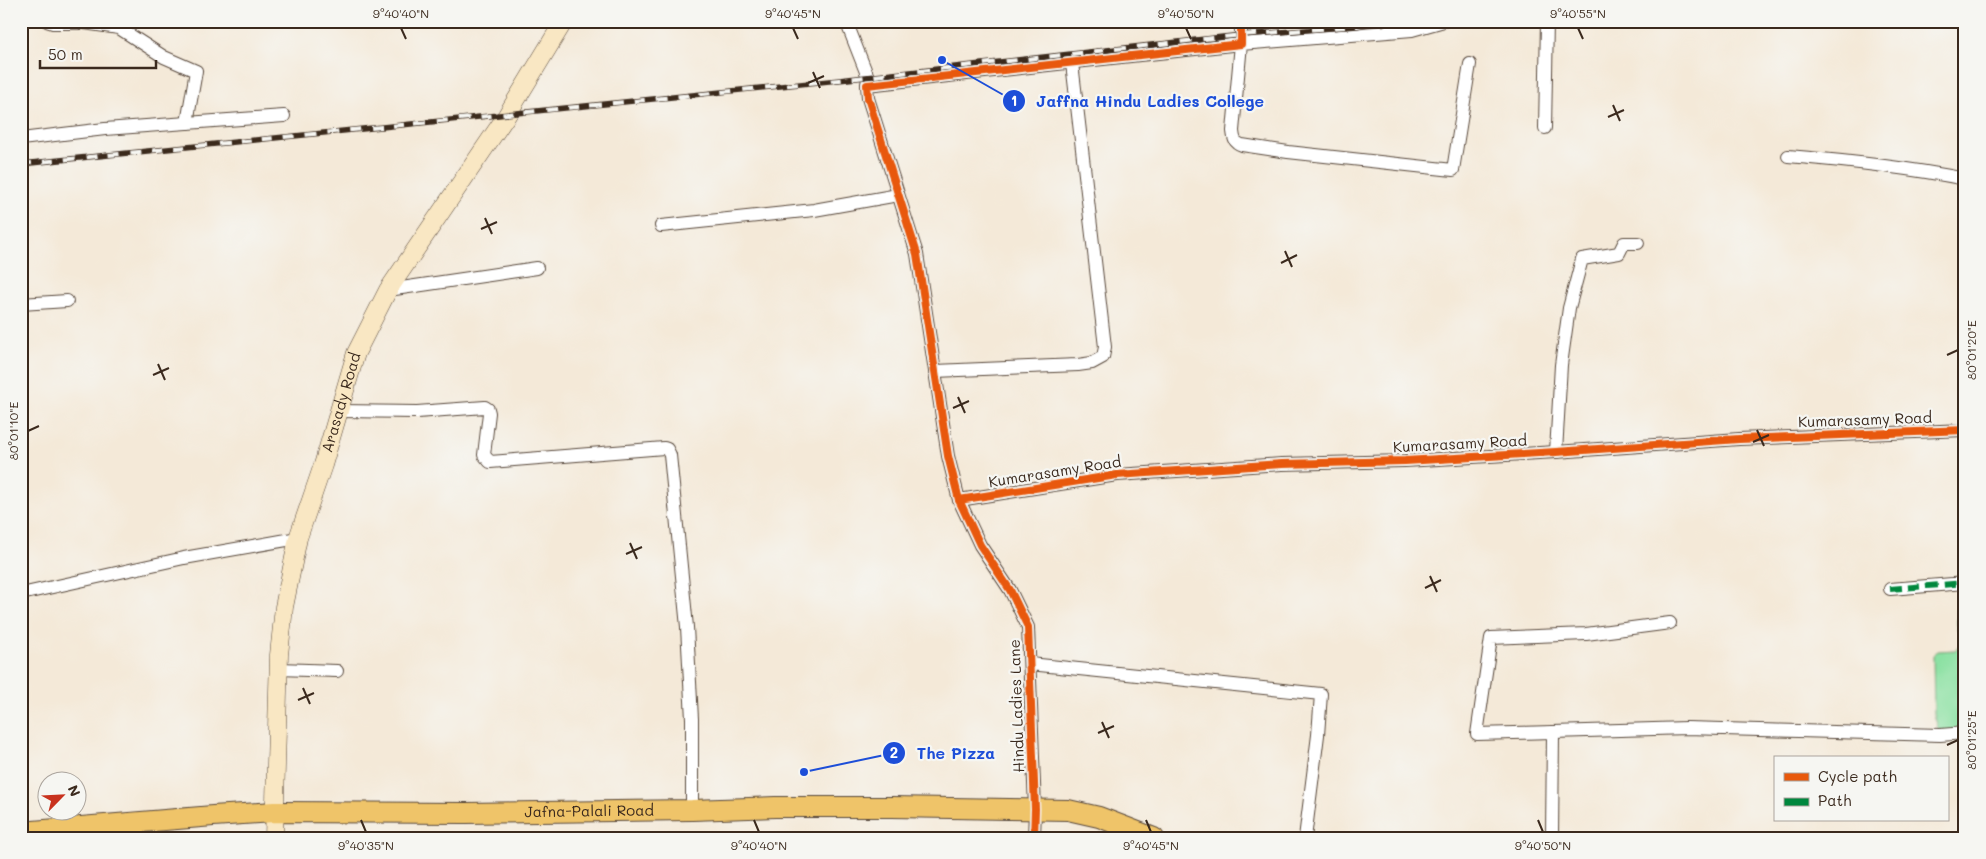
<svg xmlns="http://www.w3.org/2000/svg" width="1986" height="859" font-family="Mali,sans-serif">
<rect width="100%" height="100%" fill="#f6f6f2"/>
<filter id="ink" filterUnits="userSpaceOnUse"><feTurbulence type="fractalNoise" baseFrequency=".02" numOctaves="2"/><feDisplacementMap in="SourceGraphic" scale="10" xChannelSelector="R" yChannelSelector="G"/><feConvolveMatrix kernelMatrix="1 2 1 2 8 2 1 2 1" color-interpolation-filters="sRGB"/></filter>
<filter id="wash" filterUnits="userSpaceOnUse"><feTurbulence type="fractalNoise" baseFrequency=".0096" numOctaves="4" result="noise"/><feDisplacementMap in="SourceGraphic" scale="20" xChannelSelector="R" yChannelSelector="G"/><feGaussianBlur stdDeviation="1.12" result="paint"/><feColorMatrix in="noise" values="0 0 0 0 0 0 0 0 0 0 0 0 0 0 0 0 0 1.4 0 .05"/><feComposite in="paint" operator="in"/></filter>
<g filter="url(#wash)">
<rect width="100%" height="100%" fill="#f4e9d8"/>
<polygon fill="#8ce1a3" stroke="#648660" points="1957,583 1965,583 1965,733 1940,735 1934,714 1933,655 1938,651 1955,650 1961,645 1961,637 1957,628"/>
</g>
<g filter="url(#ink)">
<g fill="none" stroke-linecap="round" stroke-linejoin="round">
<g stroke="#57473a" stroke-width="14">
<g id="minor">
<polyline points="47,21 53,23 84,23 119,28 164,57 196,71 187,123"/>
<polyline points="846,21 868,77 867,85"/>
<path d="M1444,21L1412,30L1241,44L1233,131C1234,139 1234,142 1242,145L1288,152L1453,170L1470,64"/>
<polyline points="1545,128 1547,21"/>
<polyline points="21,139 105,129 284,116"/>
<path d="M1788,156C1848,161 1906,167 1965,179"/>
<polyline points="661,226 814,210 898,195"/>
<polyline points="388,290 537,268"/>
<polyline points="21,304 67,301"/>
<polyline points="935,371 1078,365 1092,363 1103,357 1105,347 1072,63"/>
<polyline points="339,411 417,412 485,407 488,409 489,413 484,455 490,462 664,448 667,449 670,455 687,627 692,719 692,810"/>
<polyline points="1556,452 1561,365 1569,308 1582,259 1619,253 1624,243 1638,243"/>
<polyline points="959,500 1117,475 1282,464 1405,461 1556,452 1739,439 1965,430"/>
<polyline points="1890,589 1965,583"/>
<polyline points="21,594 184,558 298,538"/>
<polyline points="1030,664 1321,694 1318,735 1305,838"/>
<polyline points="279,669 337,671"/>
<polyline points="1553,732 1687,728 1940,735 1965,733"/>
<polyline points="1034,838 1035,809 1028,627 1010,590 980,545 959,500 948,456 917,254 868,98 867,85 1241,44 1241,21"/>
<polyline points="1552,838 1553,732 1477,734 1491,638 1586,634 1670,623"/>
</g>
</g>
<g stroke="#57473a" stroke-width="19">
<g id="secondary">
<path id="s1" d="M274,838L279,655L284,607L298,538L323,465L356,353L388,290L507,115L564,21"/>
</g>
</g>
<g stroke="#57473a" stroke-width="22">
<g id="primary">
<path id="s2" d="M21,832L213,816L274,812L466,813L692,810L775,807H892L1068,810L1099,817L1154,838"/>
</g>
</g>
<use href="#minor" stroke="#fff" stroke-width="12"/>
<use href="#secondary" stroke="#f9e7c3" stroke-width="18"/>
<use href="#primary" stroke="#efc469" stroke-width="20"/>
<g stroke="#3b2a1e" stroke-width="5.5">
<polyline id="rail" points="21,164 839,80 1241,35 1357,26 1376,21"/>
</g>
<use href="#rail" stroke="#f6f6f2" stroke-width="4" stroke-dasharray="11" stroke-linecap="butt"/>
<polyline stroke="#00873e" stroke-width="6" stroke-dasharray="12 6" stroke-linecap="butt" points="1890,589 1965,583"/>
<g stroke="#f6f6f2" stroke-width="11">
<g id="cycleway">
<polyline points="959,500 1117,475 1282,464 1405,461 1556,452 1739,439 1965,430"/>
<polyline points="1034,838 1035,809 1028,627 1010,590 980,545 959,500 948,456 917,254 868,98 867,85 1241,44 1241,21"/>
</g>
</g>
<use href="#cycleway" stroke="#e8590c" stroke-width="8"/>
</g>
</g>
<path fill="none" stroke="#3b2a1e" stroke-width="2" d="M401,28L406,39M793,28L798,39M1186,28L1191,39M1578,28L1583,39M813,72L820,88M808,83L824,76M1613,105L1620,121M1608,117L1624,110M485,218L492,234M481,229L497,222M1285,251L1292,267M1281,263L1297,255M1947,355L1958,350M158,364L165,380M153,375L169,368M958,397L965,413M953,408L969,401M1757,430L1764,446M28,431L39,426M1753,442L1769,435M630,543L637,559M626,554L642,547M1430,576L1437,592M1425,588L1441,580M303,688L310,704M298,700L314,693M1102,722L1109,738M1098,733L1114,726M1947,745L1958,740M361,820L366,832M754,820L759,832M1146,820L1151,832M1538,820L1543,832"/>
<g text-anchor="middle" stroke-width="4.5" stroke-linejoin="round" paint-order="stroke">
<g font-size="15" fill="#3b2a1e" stroke="#f6f6f2">
<text dy="5" stroke="none"><textPath href="#s1" startOffset="444">Arasady Road</textPath></text>
<text transform="translate(1865 420) rotate(-2)" y="5">Kumarasamy Road</text>
<text transform="translate(1460 444) rotate(-3)" y="5">Kumarasamy Road</text>
<text transform="translate(1055 472) rotate(-9)" y="5">Kumarasamy Road</text>
<text transform="translate(1017 706) rotate(-92)" y="5">Hindu Ladies Lane</text>
<text dy="5" stroke="none"><textPath href="#s2" startOffset="569">Jafna-Palali Road</textPath></text>
</g>
</g>
<path fill="none" stroke="#1d4ed8" stroke-width="2" d="M942 60L1014 101M804 772L894 753"/>
<g fill="#1d4ed8" stroke="#f6f6f2" stroke-width="2">
<circle cx="942" cy="60" r="5"/>
<circle cx="804" cy="772" r="5"/>
<circle cx="1014" cy="101" r="12"/>
<circle cx="894" cy="753" r="12"/>
</g>
<g font-size="15" text-anchor="middle" font-weight="bold" fill="#fff">
<text x="1014" y="106">1</text>
<text x="894" y="758">2</text>
</g>
<g font-size="16" text-anchor="middle" font-weight="bold" fill="#1d4ed8" stroke="#f6f6f2" stroke-width="4.5" stroke-linejoin="round" paint-order="stroke">
<text x="1150" y="107">Jaffna Hindu Ladies College</text>
<text x="956" y="759">The Pizza</text>
</g>
<rect width="1986" height="859" fill="none" stroke="#f6f6f2" stroke-width="55"/>
<rect x="1774" y="756" width="175" height="65" fill="#f6f6f2" stroke="#aba49d"/>
<rect x="1784" y="773" width="25" height="8" fill="#e8590c" stroke="#aba49d"/>
<text x="1818" y="782" font-size="15" fill="#3b2a1e">Cycle path</text>
<rect x="1784" y="798" width="25" height="8" fill="#00873e" stroke="#aba49d"/>
<text x="1818" y="806" font-size="15" fill="#3b2a1e">Path</text>
<g transform="translate(62 796) rotate(66)"><circle r="24" fill="#f6f6f2" stroke="#aba49d"/>
<path d="M0-4L9 19L0 12L-9 19Z" fill="#c8321e"/>
<text y="-8" font-size="14" font-weight="bold" text-anchor="middle" fill="#3b2a1e">N</text>
</g>
<path d="M40 60v8h116v-8" fill="none" stroke="#3b2a1e" stroke-width="2.5"/>
<text x="48" y="60" font-size="15" fill="#3b2a1e" stroke="#f6f6f2" stroke-width="4" paint-order="stroke">50 m</text>
<rect x="28" y="28" width="1930" height="804" fill="none" stroke="#3b2a1e" stroke-width="2"/>
<g font-size="12" text-anchor="middle" fill="#3b2a1e">
<text x="401" y="18">9°40'40"N</text>
<text x="793" y="18">9°40'45"N</text>
<text x="1186" y="18">9°40'50"N</text>
<text x="1578" y="18">9°40'55"N</text>
<text transform="translate(1972 350) rotate(-90)" y="4">80°01'20"E</text>
<text transform="translate(14 431) rotate(-90)" y="4">80°01'10"E</text>
<text transform="translate(1972 740) rotate(-90)" y="4">80°01'25"E</text>
<text x="366" y="850">9°40'35"N</text>
<text x="759" y="850">9°40'40"N</text>
<text x="1151" y="850">9°40'45"N</text>
<text x="1543" y="850">9°40'50"N</text>
</g>
</svg>
